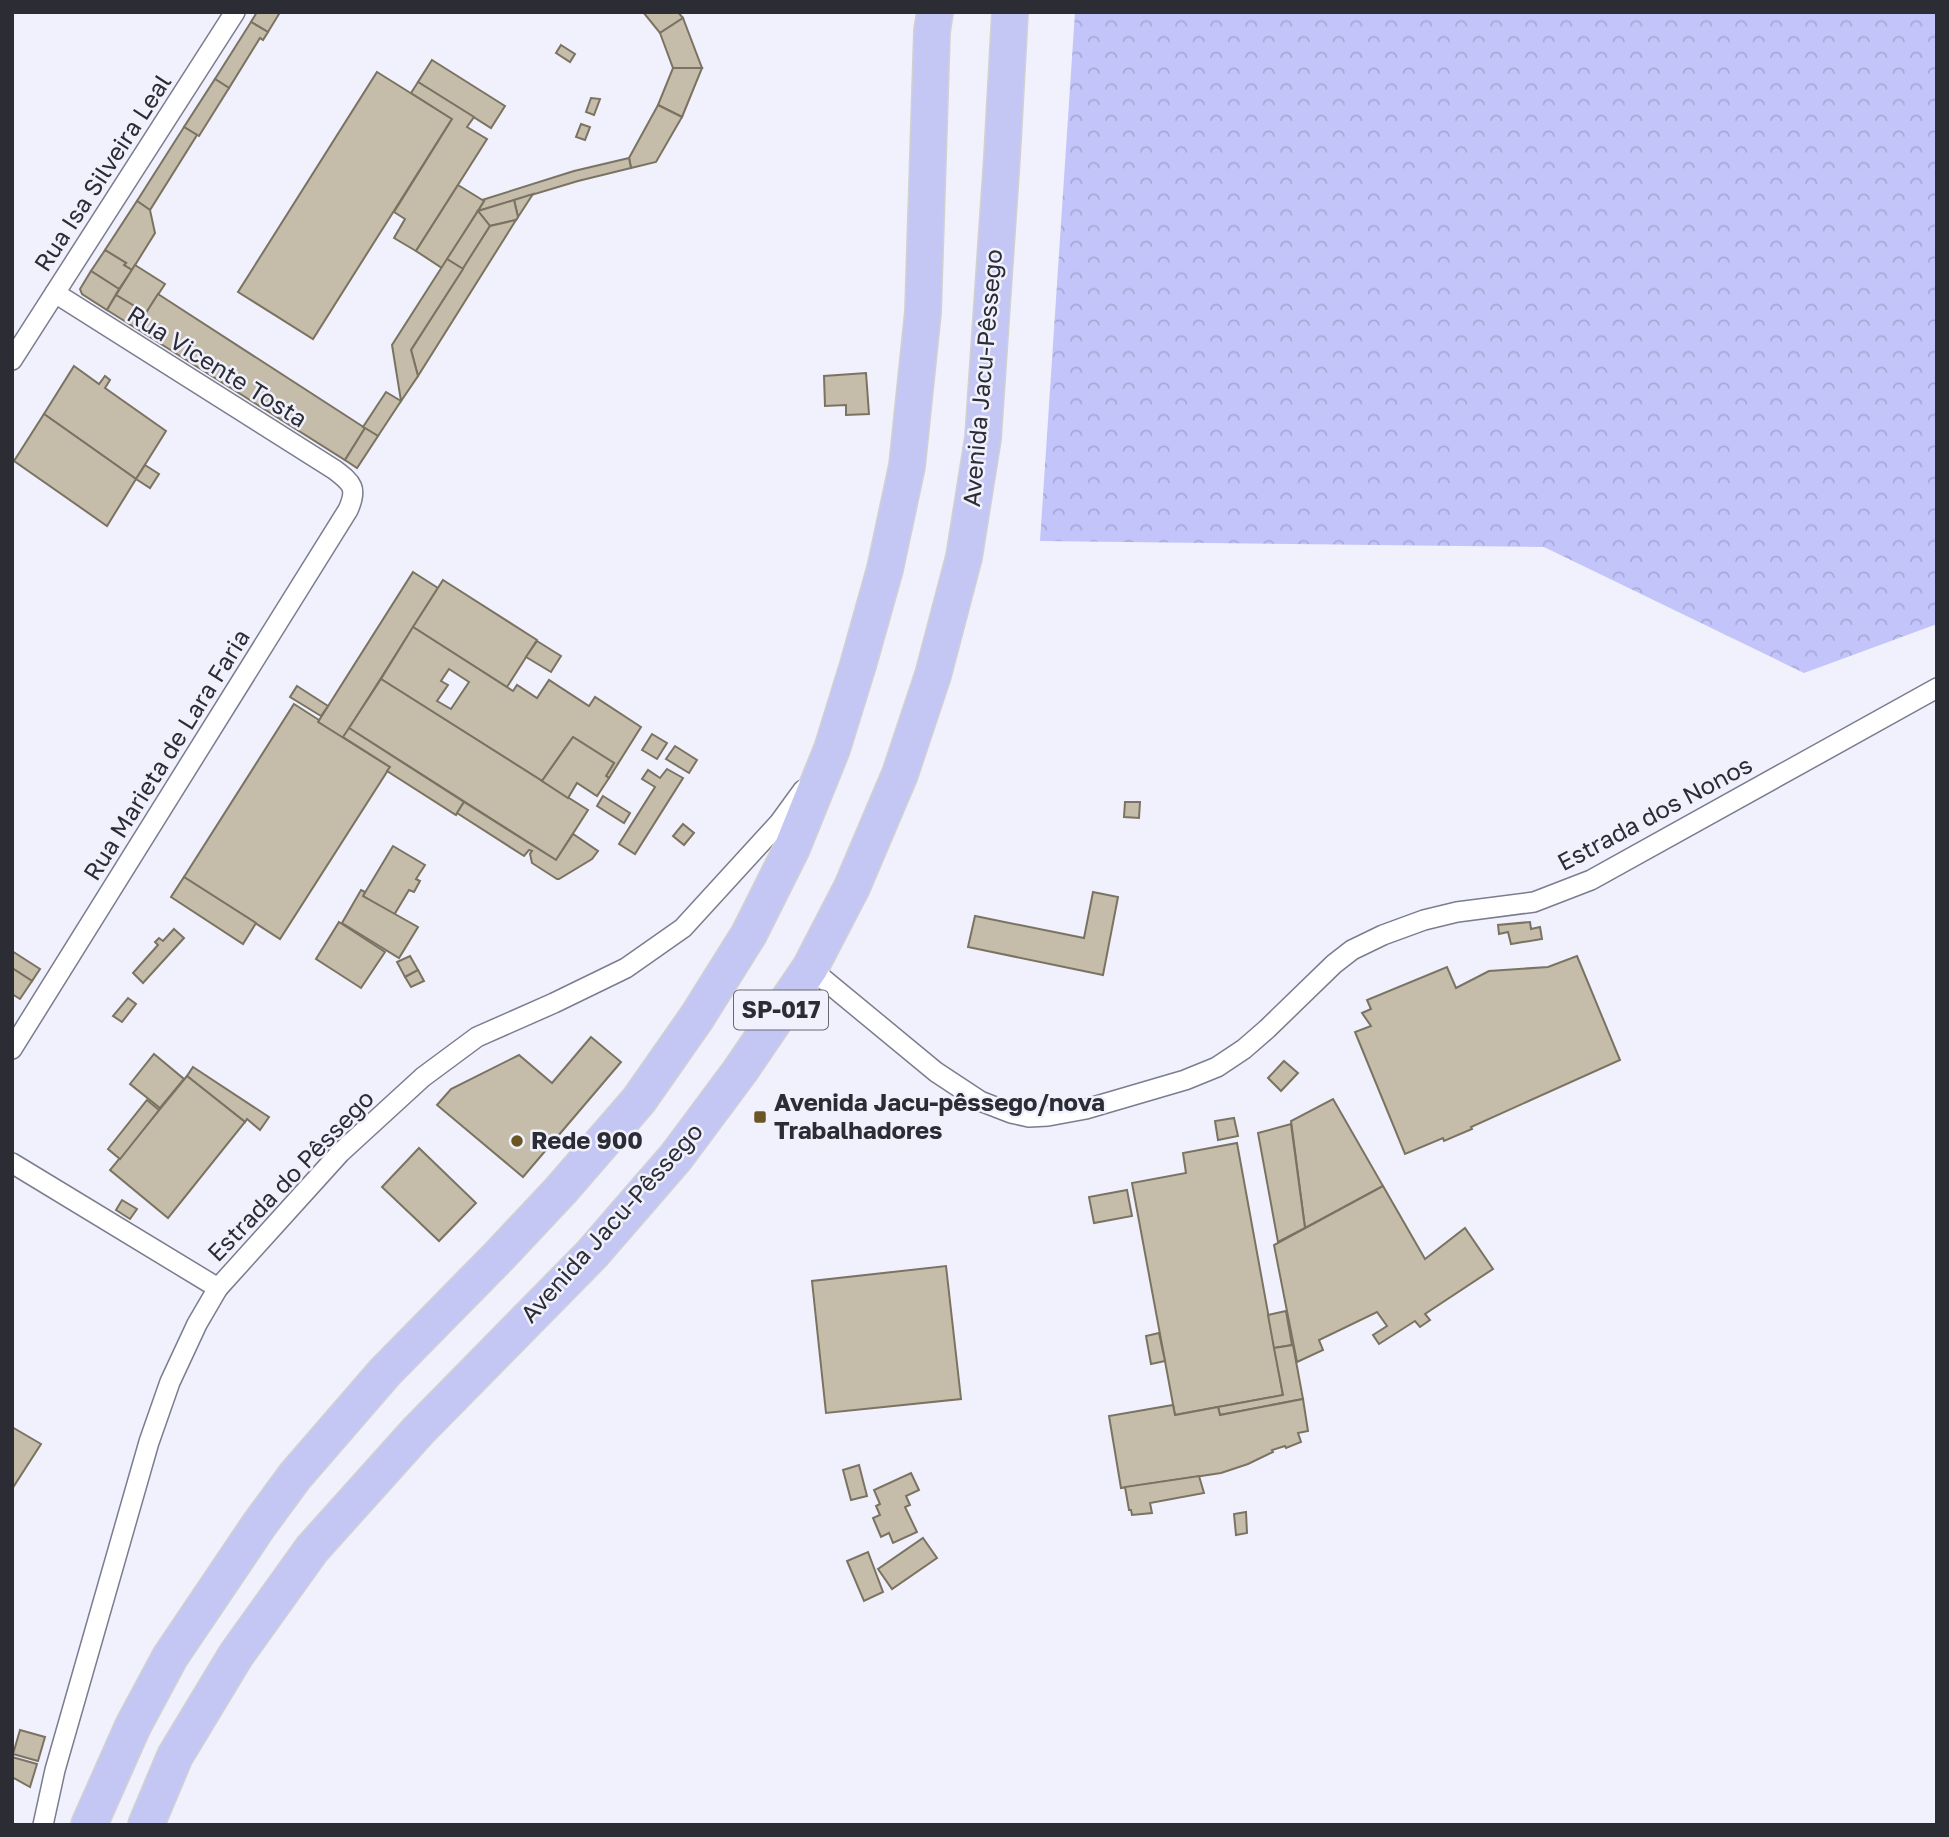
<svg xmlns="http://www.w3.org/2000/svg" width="1949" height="1837" font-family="'Golos Text',sans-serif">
<defs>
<pattern id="forest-crowns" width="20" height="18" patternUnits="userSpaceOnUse" patternTransform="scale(1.75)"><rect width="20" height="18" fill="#c2c4fa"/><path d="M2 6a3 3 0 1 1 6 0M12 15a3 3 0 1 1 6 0" fill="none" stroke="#a7a9d7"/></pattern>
</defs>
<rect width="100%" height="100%" fill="#f0f1fd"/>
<polygon fill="url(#forest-crowns)" points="1075,12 1937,12 1937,624 1804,673 1544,547 1040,541"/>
<g fill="#c5bdaa" stroke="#7b7362" stroke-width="2" fill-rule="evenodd">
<polygon points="257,12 277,12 279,14 268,32 251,22"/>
<polygon points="643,12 678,12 683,18 660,33"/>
<polygon points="683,18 702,68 673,68 660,33"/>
<polygon points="251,22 268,32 263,40 260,38 229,88 215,79"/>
<polygon points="561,45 575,54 570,62 556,53"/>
<polygon points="432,60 505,106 491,128 418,82"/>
<polygon points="673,68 702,68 682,117 658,105"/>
<polygon points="377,72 452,119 313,339 238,292"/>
<polygon points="215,79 229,88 199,136 184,127"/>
<polygon points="418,82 474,117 467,127 487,139 416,251 394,238 405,219 394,212 452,119 411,93"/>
<polygon points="591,98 600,99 594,115 586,112"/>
<polygon points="658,105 682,117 656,162 631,168 629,158"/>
<polygon points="581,124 590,127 585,140 576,137"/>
<polygon points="184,127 197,135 150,210 137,201"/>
<polygon points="629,158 631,168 578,181 478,211 484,201 482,200 574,171"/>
<polygon points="458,185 484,201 442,268 416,251"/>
<polygon points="533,194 518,217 514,200"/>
<polygon points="514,200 518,217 516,220 490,226 478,211"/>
<polygon points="137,201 150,210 155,233 132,270 124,265 126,263 105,250"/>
<polygon points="478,211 490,226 463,269 447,259"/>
<polygon points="516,220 418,376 411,350 490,226"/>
<polygon points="105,250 126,263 124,265 132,270 119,289 91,271"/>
<polygon points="447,259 463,269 411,350 418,376 401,401 392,345"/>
<polygon points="135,265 165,284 146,313 116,295"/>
<polygon points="91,271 119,289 107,310 82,294 80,289"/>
<polygon points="158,294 365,428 345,460 107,310 116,295 146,313"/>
<polygon points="74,366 99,384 105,376 110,380 105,388 166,431 136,479 44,414"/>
<polygon points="866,373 869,414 846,415 846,405 825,406 824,376"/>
<polygon points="386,392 401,401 378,436 363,427"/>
<polygon points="44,414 136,479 107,526 14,461"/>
<polygon points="365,428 378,436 357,468 345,460"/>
<polygon points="145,465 159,474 150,488 136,479"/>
<polygon points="413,572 438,588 343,738 318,722"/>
<polygon points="443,580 537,640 507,687 413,627"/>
<path d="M413,627L513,691L517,685L537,698L549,680L589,706L595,697L641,727L609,778L606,776L614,763L573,737L542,781L381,679ZM449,669L469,682L451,709L437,701L448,685L441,681Z"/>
<polygon points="537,641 561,656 551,672 526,657"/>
<polygon points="381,679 588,810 556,860 349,728"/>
<polygon points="297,686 328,706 321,716 290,697"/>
<polygon points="294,704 319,720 318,722 390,767 280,939 184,877"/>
<polygon points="349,728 464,802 456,815 387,771 390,767 343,737"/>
<polygon points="652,734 667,743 657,759 642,750"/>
<polygon points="573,737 614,763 606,776 609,778 597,796 577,783 568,798 542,781"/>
<polygon points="675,746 697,760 689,773 666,759"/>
<polygon points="667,769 683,778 635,854 619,844 655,787 642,779 648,770 660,778"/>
<polygon points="603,796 630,813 624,823 597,806"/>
<polygon points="464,802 556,860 573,834 598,851 592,859 559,879 557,879 532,863 530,854 532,851 529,850 524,856 457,813"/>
<polygon points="1125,802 1140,802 1139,818 1124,817"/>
<polygon points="683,824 694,833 684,845 673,836"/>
<polygon points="393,846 425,865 416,879 420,881 414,892 409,890 394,915 363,896"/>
<polygon points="184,877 256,923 243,944 171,897"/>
<polygon points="361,890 365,892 363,896 418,927 399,958 342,923"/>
<polygon points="1093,892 1118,897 1103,975 968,947 975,916 1084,938"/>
<polygon points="339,922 385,952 361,988 316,959"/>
<polygon points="1530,922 1531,929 1540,927 1542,939 1511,944 1508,932 1499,934 1498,925"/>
<polygon points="174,929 184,938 143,983 133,973 158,945 155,942 159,938 163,941"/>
<polygon points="12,951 40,969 32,981 12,968"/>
<polygon points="410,956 418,970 405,977 397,962"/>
<polygon points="1577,956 1620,1060 1471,1127 1472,1129 1444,1141 1443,1138 1405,1154 1355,1032 1371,1026 1362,1013 1371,1009 1367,1000 1447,967 1456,988 1489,971 1548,967"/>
<polygon points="12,968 32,981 20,999 12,994"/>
<polygon points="418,970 424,981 411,987 405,977"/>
<polygon points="128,998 136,1004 122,1022 113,1016"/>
<polygon points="591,1037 621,1062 523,1177 437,1105 451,1089 519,1055 552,1083"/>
<polygon points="154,1054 184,1079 160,1108 130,1084"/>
<polygon points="1284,1061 1298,1073 1281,1091 1268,1078"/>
<polygon points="193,1067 269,1117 260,1130 247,1119 245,1122 187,1076"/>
<polygon points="187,1076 245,1122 168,1218 110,1170"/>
<polygon points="1333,1099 1383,1186 1305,1228 1291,1121"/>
<polygon points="147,1100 159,1110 120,1159 108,1149"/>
<polygon points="1234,1118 1238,1136 1218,1140 1215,1121"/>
<polygon points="1291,1124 1305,1228 1278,1242 1258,1133"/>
<polygon points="1237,1143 1283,1395 1175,1415 1132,1183 1186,1173 1183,1153"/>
<polygon points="419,1148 476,1203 439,1241 382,1187"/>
<polygon points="1383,1186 1425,1259 1465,1228 1493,1269 1425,1314 1430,1320 1420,1327 1415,1321 1379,1344 1373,1335 1387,1326 1377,1312 1319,1340 1323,1350 1297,1362 1274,1245"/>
<polygon points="1127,1190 1132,1216 1094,1223 1089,1197"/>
<polygon points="122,1200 137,1209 130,1219 116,1210"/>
<polygon points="946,1266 961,1399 826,1413 812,1281"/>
<polygon points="1286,1311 1292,1345 1274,1348 1268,1315"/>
<polygon points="1159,1333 1165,1361 1151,1364 1146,1336"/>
<polygon points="1293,1345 1303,1399 1220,1415 1218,1407 1283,1395 1274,1348"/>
<polygon points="1303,1399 1308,1431 1298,1433 1301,1442 1286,1448 1285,1446 1272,1450 1273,1452 1248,1464 1221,1473 1121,1488 1109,1416 1173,1405 1175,1415 1218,1407 1220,1415"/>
<polygon points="12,1427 41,1444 12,1489"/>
<polygon points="859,1465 867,1496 851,1500 843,1470"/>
<polygon points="911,1473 919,1490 906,1496 910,1505 905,1507 917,1532 893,1543 889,1533 881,1537 873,1518 880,1515 876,1506 880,1504 874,1490"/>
<polygon points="1199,1476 1204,1493 1150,1503 1152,1513 1132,1515 1131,1510 1129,1510 1125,1487"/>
<polygon points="1246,1512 1247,1533 1236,1535 1234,1514"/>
<polygon points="923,1538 937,1558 892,1589 878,1569"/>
<polygon points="868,1552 883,1592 864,1601 847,1561"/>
<polygon points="20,1730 45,1737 38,1761 13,1754"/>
<polygon points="12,1757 37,1764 30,1787 12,1777"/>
</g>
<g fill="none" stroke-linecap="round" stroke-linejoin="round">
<g stroke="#7b7c8e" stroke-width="22">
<g id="street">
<polyline points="12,360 235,12"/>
<polyline points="810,968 936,1072 980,1101 1011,1113 1029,1117 1048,1116 1086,1109 1185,1080 1217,1067 1244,1049 1267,1029 1334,964 1352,950 1383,935 1424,920 1457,912 1534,902 1591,880 1937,688"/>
<path d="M12,1049L348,510C358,488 352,483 335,470L55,293"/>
<polyline points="12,1163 218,1288"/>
<polyline points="43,1825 55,1770 149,1442 170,1382 197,1324 218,1288 340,1153 423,1077 477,1037 554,1003 626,968 683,928 779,823 803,790"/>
</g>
</g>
<g stroke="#d1d1d2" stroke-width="38">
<g id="highway">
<polyline points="89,1825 133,1726 170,1657 259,1525 295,1476 385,1372 500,1255 561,1190 639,1100 697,1017 749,934 792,848 832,749 858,665 885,569 907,466 923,312 932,31 935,12"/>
<polyline points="146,1825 175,1756 236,1655 312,1549 418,1431 592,1254 676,1157 740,1071 810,968 852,887 900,774 933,675 964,557 983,438 1002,157 1010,12"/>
</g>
</g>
<use href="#street" stroke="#fff" stroke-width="19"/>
<use href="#highway" stroke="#c4c6f4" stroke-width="35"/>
</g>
<g fill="#6a5624" stroke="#f0f1fd" stroke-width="2.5">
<rect x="753" y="1110" width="14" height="14" rx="3.5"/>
<circle cx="517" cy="1141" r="7"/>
</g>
<g text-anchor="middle" stroke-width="5" stroke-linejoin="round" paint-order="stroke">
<rect fill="#f0f1fd" stroke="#676870" stroke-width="2" x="734" y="990.5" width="94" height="39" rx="5"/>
<g font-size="23" font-weight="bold" fill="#2c2d34">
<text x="781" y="1018">SP-017</text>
</g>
<g font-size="24" fill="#2c2d34" stroke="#f0f1fd">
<text transform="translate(103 173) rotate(-57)" y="8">Rua Isa Silveira Leal</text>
<text transform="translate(217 367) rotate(32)" y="8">Rua Vicente Tosta</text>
<text transform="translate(983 378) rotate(-85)" y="8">Avenida Jacu-Pêssego</text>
<text transform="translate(167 755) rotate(-58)" y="8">Rua Marieta de Lara Faria</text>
<text transform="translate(1655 814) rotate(-28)" y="8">Estrada dos Nonos</text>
<text transform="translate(291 1176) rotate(-46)" y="8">Estrada do Pêssego</text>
<text transform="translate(612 1223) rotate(-48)" y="8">Avenida Jacu-Pêssego</text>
</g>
<g font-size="24" font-weight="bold" fill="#2c2d34" stroke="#f0f1fd" text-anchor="start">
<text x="774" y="1111">Avenida Jacu-pêssego/nova<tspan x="774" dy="28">Trabalhadores</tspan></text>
<text x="531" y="1149">Rede 900</text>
</g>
</g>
<rect width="1949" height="1837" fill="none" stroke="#2c2d34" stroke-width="28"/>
</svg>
